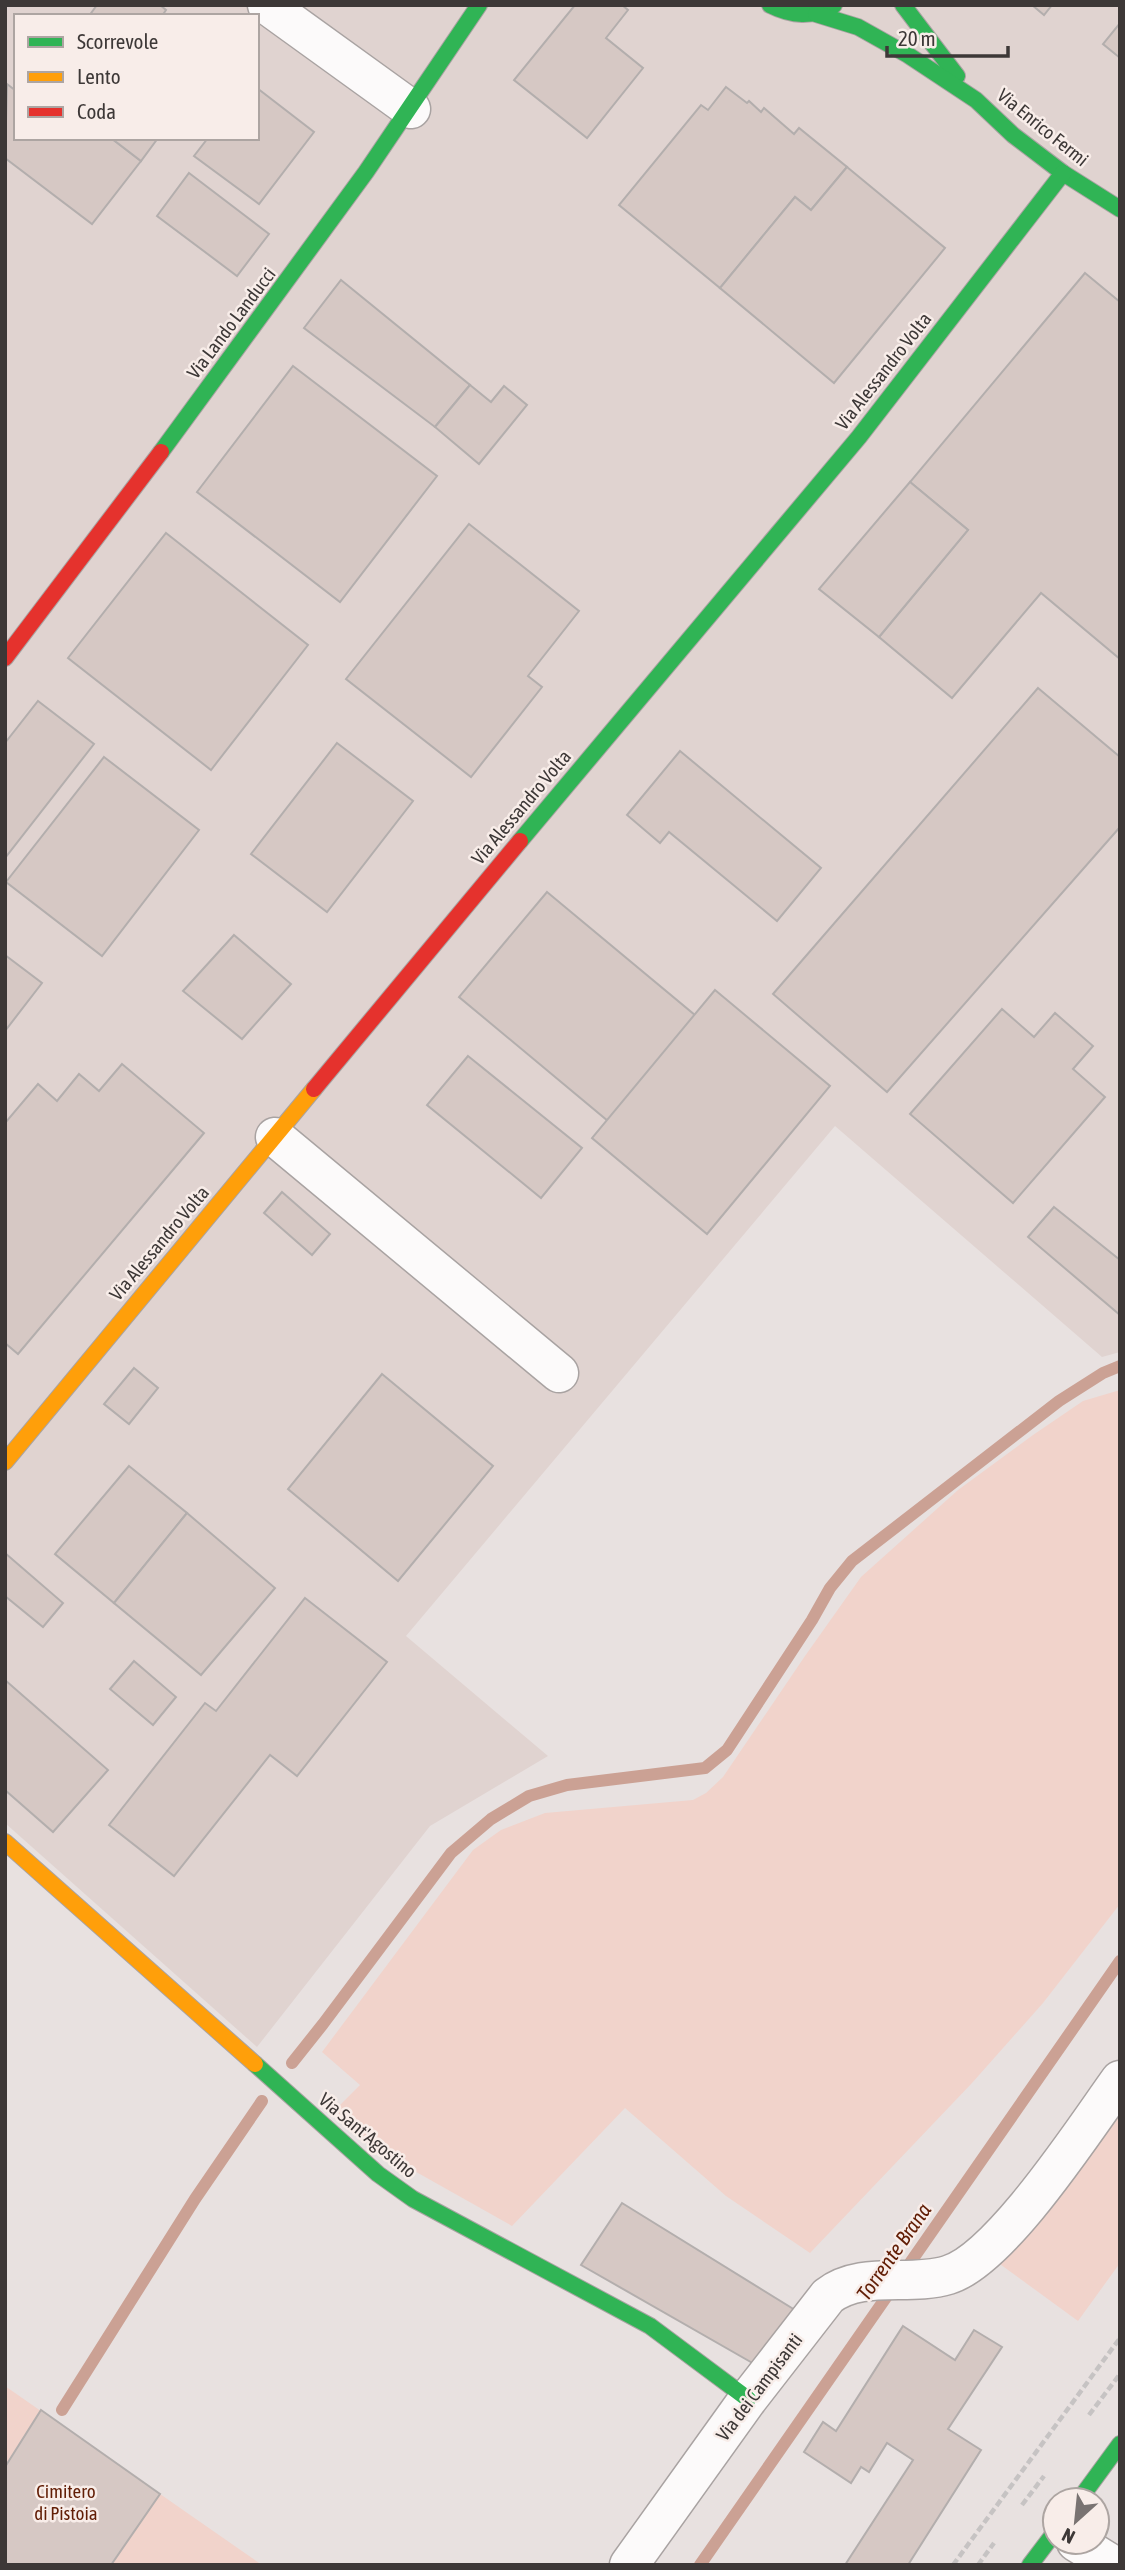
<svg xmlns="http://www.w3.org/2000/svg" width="1125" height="2570" font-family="'Asap Condensed',sans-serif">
<rect width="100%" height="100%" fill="#e8e1e0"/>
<path fill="#e0d3d0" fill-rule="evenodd" d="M5,5H1120V1352L1102,1357L835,1126L406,1636L548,1756L430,1826L257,2047L5,1823ZM16,16H257V138H16Z"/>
<g fill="#f1d3cb">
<polygon points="1120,1390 1120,1904 1043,2003 972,2083 810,2253 726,2196 625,2108 512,2226 370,2146 339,2116 338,2107 360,2085 322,2052 473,1850 501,1830 545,1813 693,1800 706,1793 723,1777 805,1656 861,1577 958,1490 1033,1435 1083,1401"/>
<polygon points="1120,2109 1120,2263 1078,2321 993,2259"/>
<polygon points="5,2386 262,2565 5,2565"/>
</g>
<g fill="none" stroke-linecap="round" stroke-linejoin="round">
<g stroke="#cba194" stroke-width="12">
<polyline points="292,2063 323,2024 451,1853 491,1819 529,1796 567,1785 705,1768 727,1750 812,1620 830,1588 852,1561 1059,1401 1103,1373 1120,1366"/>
<polyline points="62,2410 195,2199 262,2101"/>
<polyline points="700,2565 1120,1961"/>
</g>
</g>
<g fill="#d6c8c4" stroke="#b3aead" stroke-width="2">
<polygon points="97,5 160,5 166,10 162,16 89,16"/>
<polygon points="575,5 622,5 628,10 606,38 643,68 587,138 514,80"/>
<polygon points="1032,5 1052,5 1044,15"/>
<polygon points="1120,23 1120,58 1103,44"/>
<polygon points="7,84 16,91 16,138 111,138 141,161 92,224 5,158"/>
<polygon points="726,87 747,103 749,101 761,112 764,108 794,134 799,128 847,167 811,210 795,197 720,288 619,205 701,105 708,110"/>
<polygon points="257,88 314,132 259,204 194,156 208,138 257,138"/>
<polygon points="111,138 158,138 141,161"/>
<polygon points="847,167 945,248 834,383 720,288 795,197 811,210"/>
<polygon points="189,173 269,234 237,276 157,216"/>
<polygon points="1085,273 1120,302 1120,659 1041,593 952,698 879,637 968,530 910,482"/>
<polygon points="341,280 470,385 435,427 304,328"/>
<polygon points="293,366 437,476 340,602 197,492"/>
<polygon points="470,385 491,402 504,386 527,405 479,464 435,427"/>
<polygon points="910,482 968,530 879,637 819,589"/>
<polygon points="469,524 579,611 528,676 542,687 471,777 346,679"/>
<polygon points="166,533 308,645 211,770 68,658"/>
<polygon points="1038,688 1120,757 1120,827 887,1092 773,994"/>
<polygon points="38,701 94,744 5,858 5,743"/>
<polygon points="337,743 413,801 327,912 251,854"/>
<polygon points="680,751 821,868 777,921 669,832 660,843 627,815"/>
<polygon points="104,757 199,830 102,956 6,882"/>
<polygon points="547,892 696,1016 608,1121 459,997"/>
<polygon points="234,935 291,984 242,1039 183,991"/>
<polygon points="5,955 42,983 5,1031"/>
<polygon points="715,990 830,1086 707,1234 592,1138"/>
<polygon points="1002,1009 1034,1037 1055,1013 1093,1046 1073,1069 1105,1097 1013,1203 910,1114"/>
<polygon points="468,1056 582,1148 541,1198 427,1105"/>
<polygon points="122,1064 204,1133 18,1354 5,1343 5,1123 38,1084 57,1101 79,1074 99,1091"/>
<polygon points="282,1192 330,1234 312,1255 264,1213"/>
<polygon points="1054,1207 1120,1260 1120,1315 1028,1237"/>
<polygon points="134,1368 158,1388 129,1424 104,1404"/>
<polygon points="382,1374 493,1466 398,1581 288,1489"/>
<polygon points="129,1466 187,1513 114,1603 55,1554"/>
<polygon points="187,1513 275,1588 201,1675 114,1603"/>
<polygon points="5,1553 63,1603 43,1627 5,1596"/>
<polygon points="305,1598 387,1662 297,1776 270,1755 174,1876 109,1825 205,1703 216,1711"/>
<polygon points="134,1661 176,1697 153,1725 110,1689"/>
<polygon points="5,1680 108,1770 53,1832 5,1790"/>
<polygon points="622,2203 795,2310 756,2365 581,2265"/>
<polygon points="903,2326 955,2360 974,2330 1002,2347 948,2429 981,2450 908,2565 845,2565 913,2460 887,2443 869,2472 861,2467 851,2483 804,2452 823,2422 836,2431"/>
<polygon points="41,2410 160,2494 111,2565 5,2565 5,2467"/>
</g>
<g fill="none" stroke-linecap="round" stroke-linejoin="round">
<g stroke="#a9a3a2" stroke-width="41">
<g id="street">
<polyline points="267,5 411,109"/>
<polyline points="275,1137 559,1373"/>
<polyline points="1076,2542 1113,2565"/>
<path d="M629,2565L748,2399L828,2296C862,2270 909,2287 948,2275C1001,2259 1086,2127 1120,2080"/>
</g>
</g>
<g stroke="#a9a3a2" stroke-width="18">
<g id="fast">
<path d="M770,5C792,16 812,18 834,5"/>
<polyline points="903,5 957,76"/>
<polyline points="816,14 858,27 908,55 976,100 1013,135 1063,173 1120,209"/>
<polyline points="161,452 366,172 479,5"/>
<polyline points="520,841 859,437 1063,173"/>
<polyline points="255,2064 378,2174 413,2199 650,2326 748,2399"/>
<polyline points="1079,2500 1120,2444"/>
<polyline points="1030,2565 1055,2532"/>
</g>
</g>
<g stroke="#a9a3a2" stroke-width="18">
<g id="slow">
<polyline points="5,1462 314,1089"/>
<polyline points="5,1842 255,2064"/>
</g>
</g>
<g stroke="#a9a3a2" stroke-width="18">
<g id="jam">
<polyline points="5,658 161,452"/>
<polyline points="314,1089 520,841"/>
</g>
</g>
<g stroke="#c6c3c3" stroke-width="4.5" stroke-dasharray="7 3.5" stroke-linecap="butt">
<polyline points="1089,2415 1120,2374"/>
<polyline points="1022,2505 1044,2476"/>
<polyline points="953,2565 1120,2338"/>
<polyline points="978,2565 994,2543"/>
</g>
<use href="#street" stroke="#fcfafa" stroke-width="38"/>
<use href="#fast" stroke="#30b455" stroke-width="16"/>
<use href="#slow" stroke="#ff9f0a" stroke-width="16"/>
<use href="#jam" stroke="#e5322d" stroke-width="16"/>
</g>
<g text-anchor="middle" stroke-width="5" stroke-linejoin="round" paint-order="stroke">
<g font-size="19" fill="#3d3837" stroke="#f8ede9">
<text transform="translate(1043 127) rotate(39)" y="7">Via Enrico Fermi</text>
<text transform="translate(231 323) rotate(-53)" y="7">Via Lando Landucci</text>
<text transform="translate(883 371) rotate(-52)" y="7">Via Alessandro Volta</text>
<text transform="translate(521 807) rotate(-50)" y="7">Via Alessandro Volta</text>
<text transform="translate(159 1243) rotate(-50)" y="7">Via Alessandro Volta</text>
<text transform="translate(368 2135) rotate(40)" y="7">Via Sant'Agostino</text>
<text transform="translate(759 2387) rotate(-53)" y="7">Via dei Campisanti</text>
</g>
<g font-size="19" fill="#621e06" stroke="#f8ede9">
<text x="66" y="2498">Cimitero<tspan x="66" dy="22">di Pistoia</tspan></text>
</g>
<g font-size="21" font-style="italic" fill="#611d05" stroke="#f8ede9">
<text transform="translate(894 2252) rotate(-55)" y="7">Torrente Brana</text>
</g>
</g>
<rect width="1125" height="2570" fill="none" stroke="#3d3837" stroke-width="14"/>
<rect x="14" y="14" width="245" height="126" fill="#f8ede9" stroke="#ada5a2" stroke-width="2"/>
<rect x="28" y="37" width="35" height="10" fill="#30b455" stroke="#ada5a2" stroke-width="2"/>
<text x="77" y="49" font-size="21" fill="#3d3837">Scorrevole</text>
<rect x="28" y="72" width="35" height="10" fill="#ff9f0a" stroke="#ada5a2" stroke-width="2"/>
<text x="77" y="84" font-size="21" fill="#3d3837">Lento</text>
<rect x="28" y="107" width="35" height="10" fill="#e5322d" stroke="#ada5a2" stroke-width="2"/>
<text x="77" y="119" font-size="21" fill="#3d3837">Coda</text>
<g transform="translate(1076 2521) rotate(207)"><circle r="33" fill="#f8ede9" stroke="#ada5a2" stroke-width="2"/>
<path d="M0-5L12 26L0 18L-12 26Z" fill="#797372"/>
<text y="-10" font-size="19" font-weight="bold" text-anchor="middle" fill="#3d3837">N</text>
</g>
<path d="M887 46v10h121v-10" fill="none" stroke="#3d3837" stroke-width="3.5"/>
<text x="898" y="46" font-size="21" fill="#3d3837" stroke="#f8ede9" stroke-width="5" paint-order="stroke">20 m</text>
</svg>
